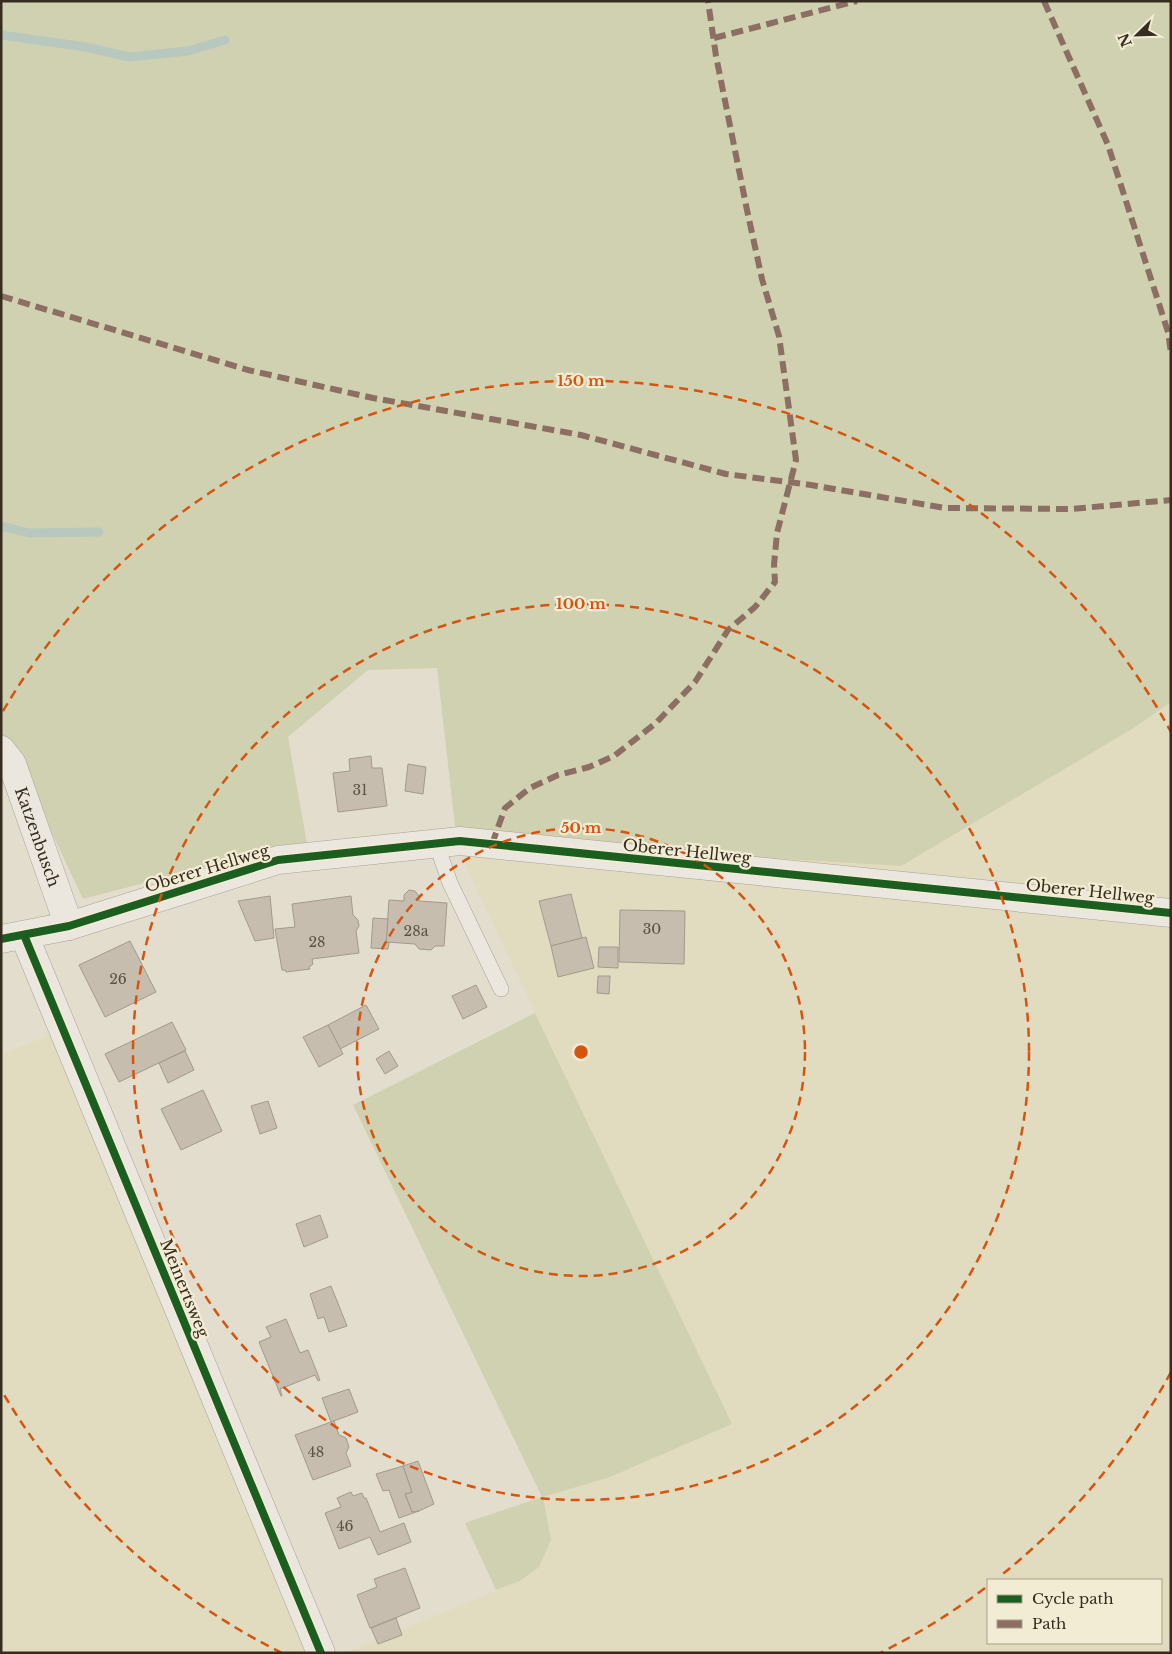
<svg xmlns="http://www.w3.org/2000/svg" width="1172" height="1654" font-family="'Libre Baskerville',serif">
<rect width="100%" height="100%" fill="#e3ddcd"/>
<g fill="#e1dcbf" fill-rule="evenodd">
<path d="M1171,702V1653H344L520,1581L539,1567L551,1540L542,1497L610,1477L731,1424L457,848L1132,729ZM988,1580H1161V1643H988Z"/>
<polygon points="53,1034 305,1653 1,1653 1,1054"/>
</g>
<g fill="#d0d1b0">
<polygon points="1,1 1171,1 1171,702 1132,729 901,866 737,856 456,834 437,668 368,670 288,737 307,844 266,851 83,899 19,763 1,770"/>
<polygon points="535,1013 732,1424 610,1477 543,1497 551,1540 539,1567 520,1581 496,1590 465,1523 542,1497 353,1105"/>
</g>
<g fill="none" stroke-linecap="round" stroke-linejoin="round">
<g stroke="#b8c8bf" stroke-width="9">
<polyline points="1,35 86,47 129,57 188,51 225,40"/>
<polyline points="1,526 29,533 99,532"/>
</g>
</g>
<g fill="#c6bdae" stroke="#a3998d">
<polygon points="371,756 372,768 382,768 387,806 338,812 333,773 350,771 349,759"/>
<polygon points="408,764 426,767 423,794 405,791"/>
<polygon points="409,890 415,891 419,896 419,901 447,903 444,946 435,946 431,950 419,949 415,944 386,942 389,900 404,901 404,895"/>
<polygon points="571,894 582,938 551,946 539,901"/>
<polygon points="270,896 274,938 255,941 238,901"/>
<polygon points="351,896 353,915 358,920 359,926 356,931 359,953 312,959 313,964 309,967 310,969 286,972 285,970 282,970 275,929 295,927 292,904"/>
<polygon points="620,910 685,911 684,964 619,962"/>
<polygon points="373,918 388,919 386,942 389,943 388,949 371,948"/>
<polygon points="586,937 594,968 558,977 551,946"/>
<polygon points="130,941 156,992 105,1017 79,965"/>
<polygon points="599,947 618,947 618,968 598,967"/>
<polygon points="598,976 610,976 609,994 597,993"/>
<polygon points="476,985 487,1007 463,1019 452,996"/>
<polygon points="366,1005 379,1029 340,1049 328,1025"/>
<polygon points="172,1022 186,1050 119,1082 105,1054"/>
<polygon points="328,1025 343,1054 319,1067 303,1037"/>
<polygon points="185,1051 194,1070 168,1083 159,1063"/>
<polygon points="389,1051 398,1066 385,1074 376,1059"/>
<polygon points="203,1090 222,1131 181,1150 161,1109"/>
<polygon points="268,1101 277,1128 260,1134 251,1106"/>
<polygon points="320,1215 328,1237 304,1247 296,1224"/>
<polygon points="331,1286 347,1326 329,1332 324,1317 318,1319 310,1294"/>
<polygon points="286,1319 300,1353 308,1350 320,1380 318,1381 315,1375 280,1389 282,1396 281,1396 259,1342 271,1337 266,1327"/>
<polygon points="349,1389 358,1412 331,1422 322,1398"/>
<polygon points="334,1421 339,1435 346,1438 349,1447 346,1453 351,1466 313,1480 295,1435"/>
<polygon points="418,1461 434,1504 419,1511 412,1512 405,1494 412,1492 403,1466"/>
<polygon points="403,1466 412,1492 405,1494 412,1512 419,1511 399,1518 389,1490 383,1491 376,1474"/>
<polygon points="351,1492 353,1496 362,1493 364,1498 366,1498 380,1532 404,1523 411,1542 378,1555 370,1537 339,1549 325,1513 341,1507 337,1498"/>
<polygon points="405,1568 420,1608 370,1628 357,1595 377,1587 374,1579"/>
<polygon points="396,1618 402,1635 378,1644 371,1628"/>
</g>
<g fill="none" stroke-linecap="round" stroke-linejoin="round">
<g stroke="#a8a296" stroke-width="16">
<polyline id="lane" points="436,843 450,883 501,989"/>
</g>
<g stroke="#a8a296" stroke-width="29">
<g id="street">
<path id="s1" d="M1,750L12,764L69,926"/>
<polyline points="24,935 321,1653"/>
<polyline points="1,939 69,926 278,860 460,841 1171,913"/>
</g>
</g>
<use href="#lane" stroke="#ebe7de" stroke-width="15"/>
<use href="#street" stroke="#ebe7de" stroke-width="28"/>
<g stroke="#8d6e63" stroke-width="6" stroke-dasharray="12 6" stroke-linecap="butt">
<polyline points="1044,1 1108,145 1168,332 1171,353"/>
<polyline points="714,38 857,1"/>
<polyline points="1,296 248,370 373,398 581,435 726,474 811,485 945,508 1071,509 1171,500"/>
<polyline points="492,844 505,808 530,788 558,775 589,767 614,756 656,723 695,682 728,630 755,607 775,582 774,565 777,533 796,460 779,336 762,279 747,210 716,56 708,1"/>
</g>
<g stroke="#f3ecd4" stroke-width="11">
<g id="cycleway">
<polyline points="24,935 321,1653"/>
<polyline points="1,939 69,926 278,860 460,841 1171,913"/>
</g>
</g>
<use href="#cycleway" stroke="#1b5e20" stroke-width="8"/>
</g>
<g fill="none" stroke="#d6540e" stroke-width="2.5" stroke-dasharray="9 6">
<circle cx="581" cy="1052" r="224"/>
<circle cx="581" cy="1052" r="448"/>
<path d="M1171 1372A671 671 0 0 1 999 1577M985 1588A671 671 0 0 1 880 1653M282 1653A671 671 0 0 1 3 1393M3 711A671 671 0 0 1 1171 732"/>
</g>
<g text-anchor="middle" stroke-width="4.5" stroke-linejoin="round" paint-order="stroke">
<g font-size="14" fill="#5a5043">
<text x="360" y="795">31</text>
<text x="652" y="934">30</text>
<text x="416" y="936">28a</text>
<text x="317" y="947">28</text>
<text x="118" y="984">26</text>
<text x="316" y="1457">48</text>
<text x="345" y="1531">46</text>
</g>
<g font-size="16" fill="#362c1f" stroke="#f3ecd4">
<text dy="6" stroke="none"><textPath href="#s1" startOffset="95">Katzenbusch</textPath></text>
<text transform="translate(687 851) rotate(6)" y="6">Oberer Hellweg</text>
<text transform="translate(207 868) rotate(-17)" y="6">Oberer Hellweg</text>
<text transform="translate(1090 891) rotate(6)" y="6">Oberer Hellweg</text>
<text transform="translate(185 1288) rotate(68)" y="6">Meinertsweg</text>
</g>
</g>
<circle cx="581" cy="1052" r="8" fill="#d6540e" stroke="#f3ecd4" stroke-width="2.5"/>
<g font-size="15" text-anchor="middle" font-weight="bold" fill="#d6540e" stroke="#f3ecd4" stroke-width="4.5" stroke-linejoin="round" paint-order="stroke">
<text x="581" y="386">150 m</text>
<text x="581" y="609">100 m</text>
<text x="581" y="833">50 m</text>
</g>
<rect width="1172" height="1654" fill="none" stroke="#362c1f" stroke-width="5"/>
<rect x="987" y="1579" width="175" height="65" fill="#f3ecd4" stroke="#a79f8c"/>
<rect x="997" y="1595" width="25" height="8" fill="#1b5e20" stroke="#a79f8c"/>
<text x="1032" y="1604" font-size="15" fill="#362c1f">Cycle path</text>
<rect x="997" y="1620" width="25" height="8" fill="#8d6e63" stroke="#a79f8c"/>
<text x="1032" y="1629" font-size="15" fill="#362c1f">Path</text>
<g transform="translate(1137 35) rotate(247)" stroke="#f3ecd4" stroke-width="4" paint-order="stroke">
<path d="M0-4L9 19L0 12L-9 19Z" fill="#362c1f"/>
<text y="-8" font-size="14" font-weight="bold" text-anchor="middle" fill="#362c1f">N</text>
</g>
</svg>
